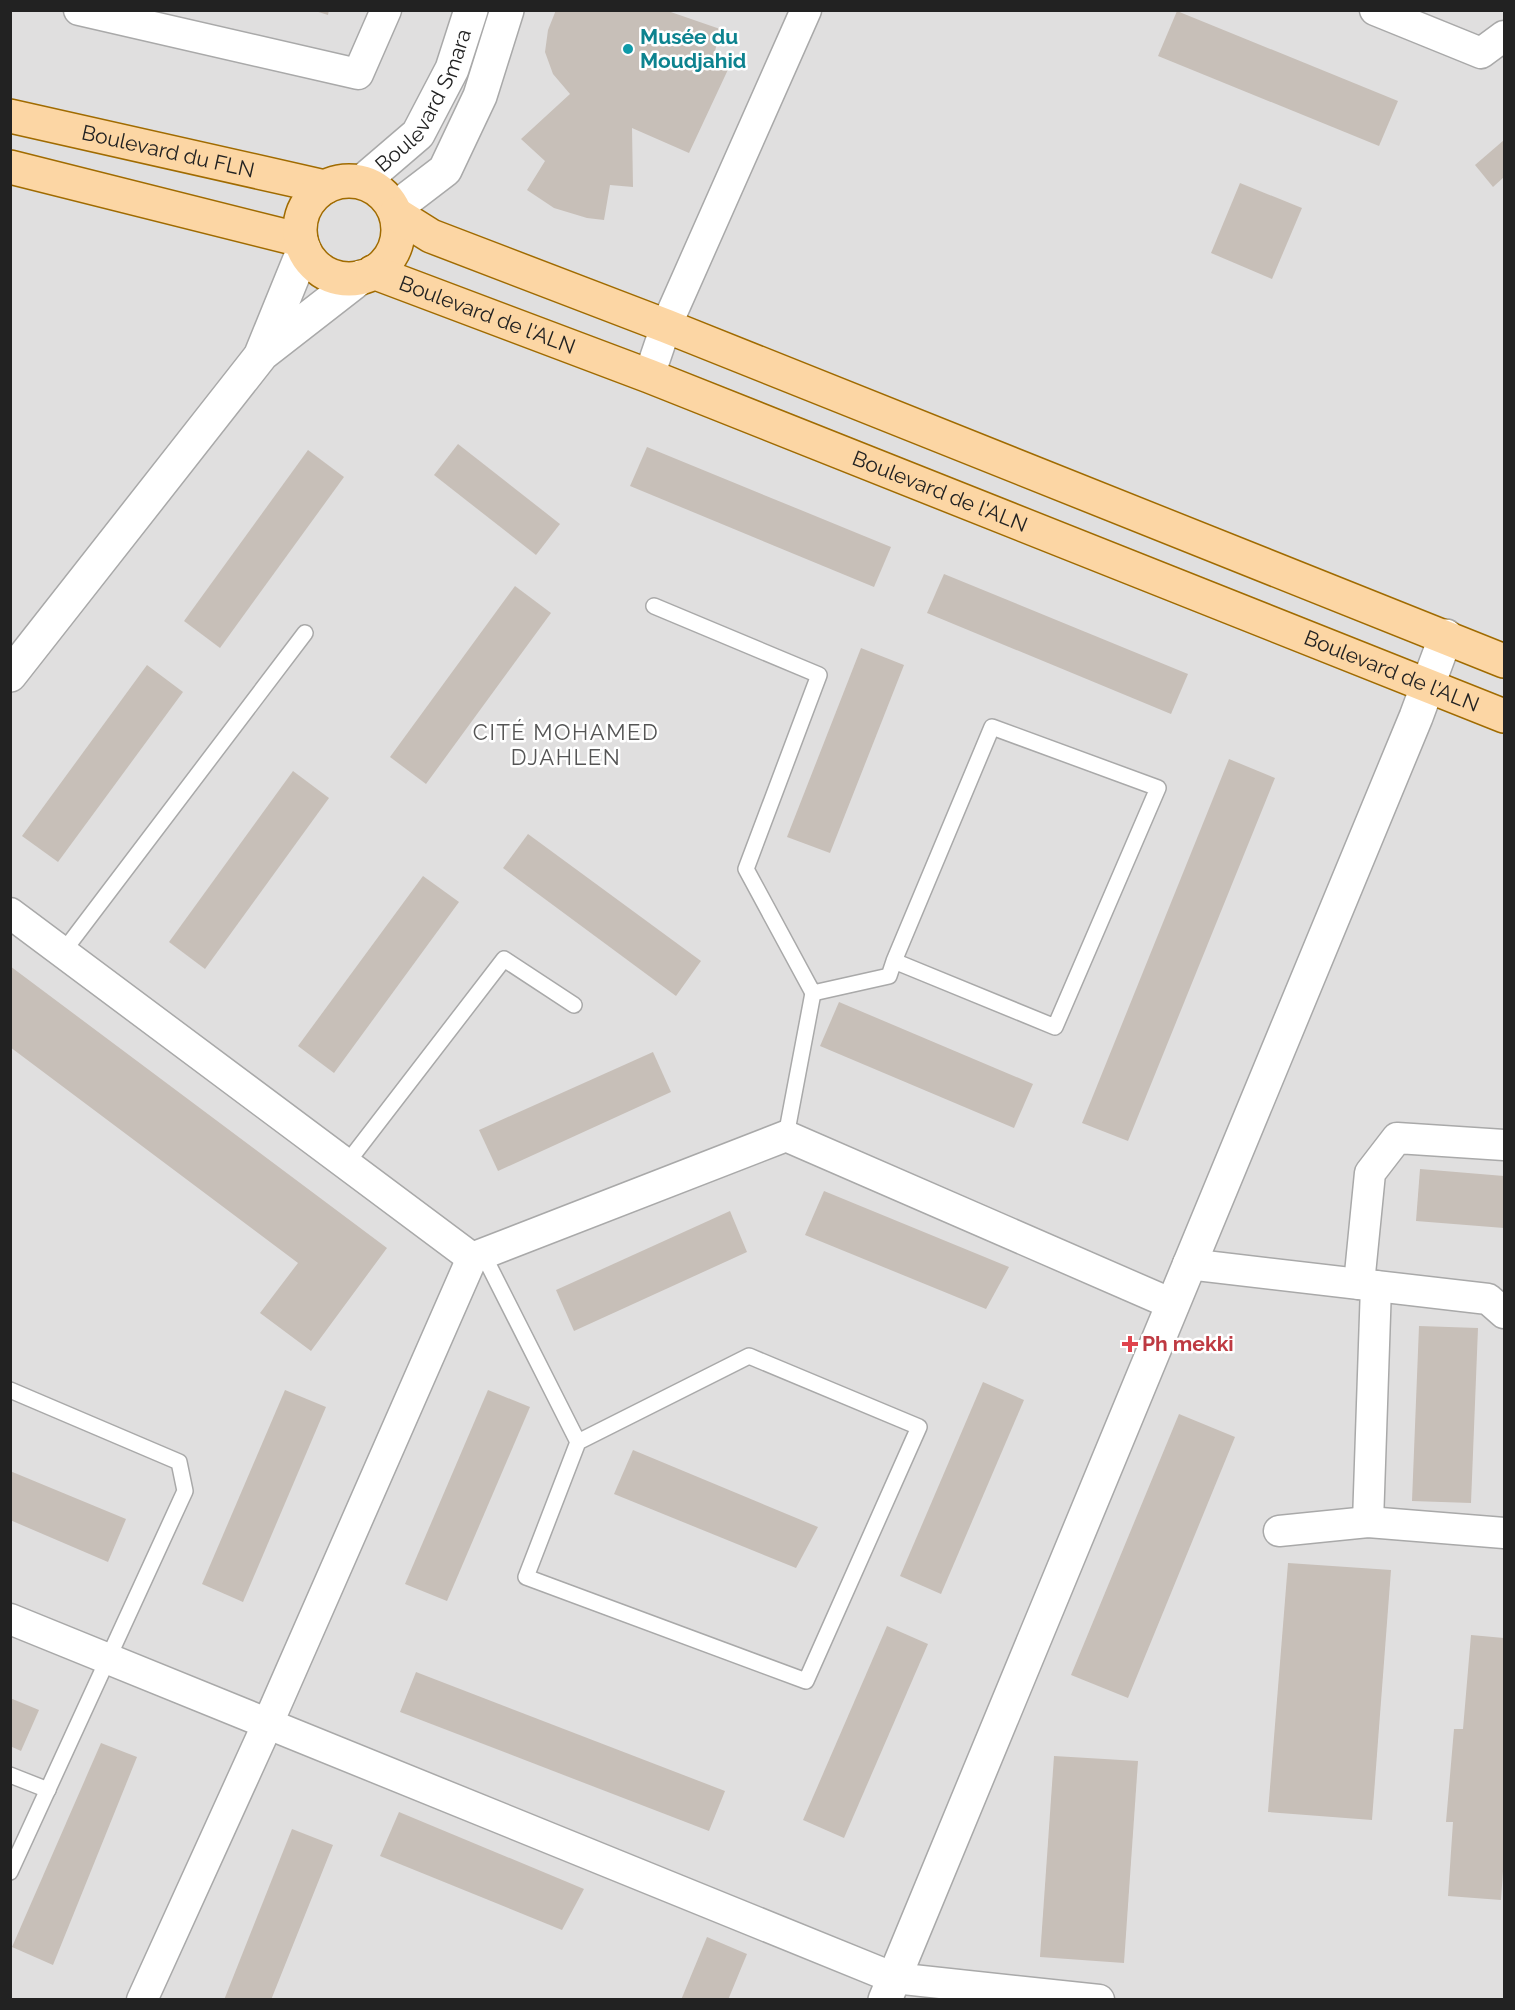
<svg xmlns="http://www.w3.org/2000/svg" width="1515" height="2010" font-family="Raleway,sans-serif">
<rect width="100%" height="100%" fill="#f2efe9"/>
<rect fill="#e0dfdf" x="11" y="11" width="1493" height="1988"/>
<g fill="#c7bfb8">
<polygon points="312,10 329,10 328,15"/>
<polygon points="556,10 665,10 720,29 714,56 732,61 689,153 632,128 633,187 610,185 604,220 587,218 554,208 527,190 545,161 521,139 570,94 553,74 545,52 548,30"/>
<polygon points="1177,11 1398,101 1379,146 1158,56"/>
<polygon points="1504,140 1504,177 1493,187 1475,165"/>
<polygon points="1240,183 1302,208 1272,279 1211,253"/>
<polygon points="458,444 560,524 536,555 434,475"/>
<polygon points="647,447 891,547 874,587 630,486"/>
<polygon points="308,450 344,477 220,648 184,621"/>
<polygon points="944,574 1188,674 1171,714 927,613"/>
<polygon points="515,586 551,613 426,784 390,757"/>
<polygon points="861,648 904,665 830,853 787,837"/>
<polygon points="147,665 183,692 58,862 22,836"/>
<polygon points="1229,759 1275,778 1128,1141 1082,1123"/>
<polygon points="293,771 329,798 205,969 169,942"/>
<polygon points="528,834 701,961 676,996 503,868"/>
<polygon points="423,876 459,902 334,1073 298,1046"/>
<polygon points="10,966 387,1248 311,1351 260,1313 298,1263 10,1047"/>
<polygon points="839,1002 1033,1084 1014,1128 820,1046"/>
<polygon points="653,1052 671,1092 498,1171 479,1130"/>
<polygon points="1420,1169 1504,1176 1504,1228 1416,1221"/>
<polygon points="824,1191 1009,1267 986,1309 805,1235"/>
<polygon points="730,1211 747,1252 574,1331 556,1290"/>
<polygon points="1419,1326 1478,1328 1471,1503 1412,1501"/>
<polygon points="983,1382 1024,1400 941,1594 900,1576"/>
<polygon points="285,1390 326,1407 243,1602 202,1584"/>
<polygon points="488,1390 530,1407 447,1601 405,1584"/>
<polygon points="1179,1414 1235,1437 1128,1698 1071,1675"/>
<polygon points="633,1450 818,1527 796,1568 614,1494"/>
<polygon points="10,1471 126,1519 108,1562 10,1520"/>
<polygon points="1288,1563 1391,1570 1372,1820 1268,1812"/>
<polygon points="887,1626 928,1644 844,1838 803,1820"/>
<polygon points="1471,1635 1504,1638 1504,1857 1501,1900 1448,1896 1453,1822 1446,1822 1454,1729 1463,1729"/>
<polygon points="416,1672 725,1791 709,1831 400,1712"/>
<polygon points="10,1698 39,1710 21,1751 10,1746"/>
<polygon points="101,1743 137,1757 53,1965 12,1947"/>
<polygon points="1054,1756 1138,1761 1124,1963 1040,1957"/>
<polygon points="399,1812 584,1889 562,1930 380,1856"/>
<polygon points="292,1829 333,1845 271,2000 224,2000"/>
<polygon points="707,1937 747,1954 728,2000 681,2000"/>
</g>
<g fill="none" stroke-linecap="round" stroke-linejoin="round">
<g stroke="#a9a9a9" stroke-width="18">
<g id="service">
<polyline points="654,606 819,675 746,869 813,993 889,976 894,961 992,727 1158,788 1055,1027 894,961"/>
<polyline points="63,952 305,633"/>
<polyline points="786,1136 813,993"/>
<polyline points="347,1163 504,959 574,1005"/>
<polyline points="483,1254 578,1442 526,1577 806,1681 919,1427 749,1356 578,1442"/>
<polyline points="10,1390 179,1462 185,1491 10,1872"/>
<polyline points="10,1775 48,1790"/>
</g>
</g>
<g stroke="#a9a9a9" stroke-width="33">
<g id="minor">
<polyline points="79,10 358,74 386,10"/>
<polyline points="1375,10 1481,53 1504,36"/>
<polyline points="649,376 666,326 806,10"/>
<polyline points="10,913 472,1258"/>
<polyline points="1188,1264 1488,1299 1504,1313"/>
<polyline points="1359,1284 1370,1173 1397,1138 1504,1145"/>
<polyline points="1368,1522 1376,1286"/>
<polyline points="1279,1531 1368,1522 1504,1533"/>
<polyline points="10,1619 894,1978 1099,2000"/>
<polyline points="142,2000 268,1723 472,1258 786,1136 1172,1304"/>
</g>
</g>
<g stroke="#a9a9a9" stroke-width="36">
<g id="tertiary">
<path id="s1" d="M362,182L418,134L452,69L471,10"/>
<polyline points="394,209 445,170 480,96 507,10"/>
<polyline points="262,352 304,249"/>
<polyline points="10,675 262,354 361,277"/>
<polyline points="885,2000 1416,717 1446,636"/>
</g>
</g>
<g stroke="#a06b00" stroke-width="36">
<g id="primary">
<path id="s2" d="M10,116L325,187"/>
<polyline points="10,167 301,240"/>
<circle cx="349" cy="230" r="49"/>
<polyline points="396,214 431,236 666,326 1504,661"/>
<path id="s3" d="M373,272L649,376L1504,716"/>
</g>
</g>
<use href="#service" stroke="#fff" stroke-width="15"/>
<use href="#minor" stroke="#fff" stroke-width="30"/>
<use href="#tertiary" stroke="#fff" stroke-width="33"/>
<use href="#primary" stroke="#fcd6a4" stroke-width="33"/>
</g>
<circle fill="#0f9aa8" stroke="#fff" stroke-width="2" cx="628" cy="49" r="6"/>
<path fill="#e0444e" stroke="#fff" stroke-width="2" d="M1127 1335h6v6h6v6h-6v6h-6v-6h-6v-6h6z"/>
<g text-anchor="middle" stroke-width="5" stroke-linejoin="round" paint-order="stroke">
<g font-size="21" font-weight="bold" fill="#0d838f" stroke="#fff" text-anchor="start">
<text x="640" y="44">Musée du<tspan x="640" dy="24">Moudjahid</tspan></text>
</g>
<g font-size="21" fill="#222" stroke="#fff">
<text dy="7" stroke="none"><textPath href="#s1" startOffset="105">Boulevard Smara</textPath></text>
<text dy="7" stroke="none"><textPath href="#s2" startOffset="162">Boulevard du FLN</textPath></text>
<text dy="7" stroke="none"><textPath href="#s3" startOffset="122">Boulevard de l'ALN</textPath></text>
<text dy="7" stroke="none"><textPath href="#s3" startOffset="608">Boulevard de l'ALN</textPath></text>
<text dy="7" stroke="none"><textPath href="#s3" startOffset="1094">Boulevard de l'ALN</textPath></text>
</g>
<g font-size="21" font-weight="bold" fill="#be3a42" stroke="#fff" text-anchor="start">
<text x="1142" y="1351">Ph mekki</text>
</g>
<g font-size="22" letter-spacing="1.5" fill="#555" stroke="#fff">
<text x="566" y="740">CITÉ MOHAMED<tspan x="566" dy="25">DJAHLEN</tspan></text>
</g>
</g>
<rect width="1515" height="2010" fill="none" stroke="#222222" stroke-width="24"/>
</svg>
